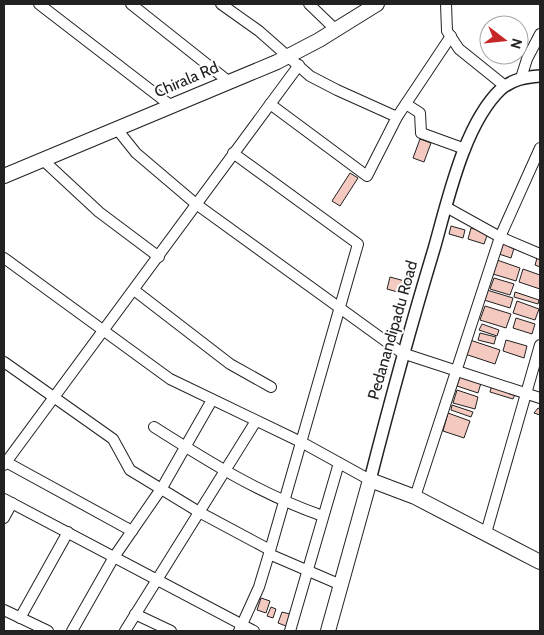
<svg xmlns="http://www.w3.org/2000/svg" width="544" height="635" font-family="Cabin,sans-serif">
<rect width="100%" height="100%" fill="#fff"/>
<g fill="#f3c9c0" stroke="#222">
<polygon points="420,139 431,143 424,162 413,158"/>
<polygon points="350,173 358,178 340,206 332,201"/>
<polygon points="451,226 465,230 463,238 449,234"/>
<polygon points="471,228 488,233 484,244 468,239"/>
<polygon points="503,242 515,245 511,258 499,254"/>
<polygon points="538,255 540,256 540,267 535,265"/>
<polygon points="497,260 520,268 516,281 493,274"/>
<polygon points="523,269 540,275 540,289 519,282"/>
<polygon points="390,277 412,283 408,295 387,289"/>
<polygon points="494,278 514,284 510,295 490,289"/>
<polygon points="487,290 513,298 510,308 484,300"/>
<polygon points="515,292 539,300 538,304 514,297"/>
<polygon points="517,301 539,309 535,320 513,313"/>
<polygon points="485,306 511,314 506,328 480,320"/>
<polygon points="516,318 535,324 532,334 513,328"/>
<polygon points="482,324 499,330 497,336 479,330"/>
<polygon points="480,333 496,337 494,344 478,340"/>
<polygon points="470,340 500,350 495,364 465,354"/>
<polygon points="506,340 527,346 524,358 503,351"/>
<polygon points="460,376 481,383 478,393 457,386"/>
<polygon points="492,385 516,392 513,399 490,392"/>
<polygon points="457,390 478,397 475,409 453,403"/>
<polygon points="452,405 473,412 471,417 451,410"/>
<polygon points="538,408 540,409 540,415 534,413"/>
<polygon points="448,413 470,421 464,438 443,431"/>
<polygon points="261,598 270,601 266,613 257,610"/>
<polygon points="271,607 276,609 273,618 267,616"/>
<polygon points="282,612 290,614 286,626 278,623"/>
</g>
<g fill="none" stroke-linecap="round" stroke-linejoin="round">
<g stroke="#222" stroke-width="12">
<g id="minor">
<polyline points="39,4 170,105"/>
<polyline points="131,4 228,81"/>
<polyline points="221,4 259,31 310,76 337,90 397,117"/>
<polyline points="309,4 336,30"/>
<polyline points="446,4 447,31 459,49 505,86"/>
<polyline points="521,78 527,59 540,34"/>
<polyline points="270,104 367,176 397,117 451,36"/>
<polyline points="406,104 420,113 421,133 465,149"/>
<polyline points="116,128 136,153 196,204 402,353 540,398"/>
<polyline points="233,153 358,244 269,554 259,587 239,631"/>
<polyline points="43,160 99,212 159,257"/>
<polyline points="446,207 500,237 540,254"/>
<polyline points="4,258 170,379 303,443 370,480"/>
<polyline points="134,290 230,364 271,387"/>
<polyline points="4,362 113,439 130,470 199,512 270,550"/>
<path d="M154,427C209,462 262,495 323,516"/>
<polyline points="6,462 132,531"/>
<polyline points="4,465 299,65"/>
<polyline points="415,497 500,237 540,148"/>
<polyline points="4,499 254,631"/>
<polyline points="4,518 12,503"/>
<polyline points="486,533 540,345"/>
<polyline points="269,554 341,585"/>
<polyline points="4,610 48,631"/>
<polyline points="135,614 171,631"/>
<polyline points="20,618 68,532"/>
<polyline points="72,631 114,557 163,486 212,400"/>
<polyline points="125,631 256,421"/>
<polyline points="290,631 339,463"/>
</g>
</g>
<g stroke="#222" stroke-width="14">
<path id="tertiary" d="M370,480C390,402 411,325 434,249C448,200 464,124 501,89C513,79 526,77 540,76"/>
</g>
<g stroke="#222" stroke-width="16">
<g id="secondary">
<polyline points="4,176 277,62 319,40 377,4"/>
<polyline points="328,631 370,480 415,497 540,562"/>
</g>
</g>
<use href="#minor" stroke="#fff" stroke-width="10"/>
<use href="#tertiary" stroke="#fff" stroke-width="11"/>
<use href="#secondary" stroke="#fff" stroke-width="14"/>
</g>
<g text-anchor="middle" stroke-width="4" stroke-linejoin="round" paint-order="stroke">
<g font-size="16" fill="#222" stroke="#fff">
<text transform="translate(186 79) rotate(-23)" y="6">Chirala Rd</text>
<text transform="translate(392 330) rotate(-74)" y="6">Pedanandipadu Road</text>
</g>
</g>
<rect width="544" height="635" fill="none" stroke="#222222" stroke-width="10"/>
<g transform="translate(504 40) rotate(106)"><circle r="24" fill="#ffffff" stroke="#a7a7a7"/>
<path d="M0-4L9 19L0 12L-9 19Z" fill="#c62828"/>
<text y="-8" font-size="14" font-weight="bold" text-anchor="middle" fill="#222222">N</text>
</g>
</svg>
